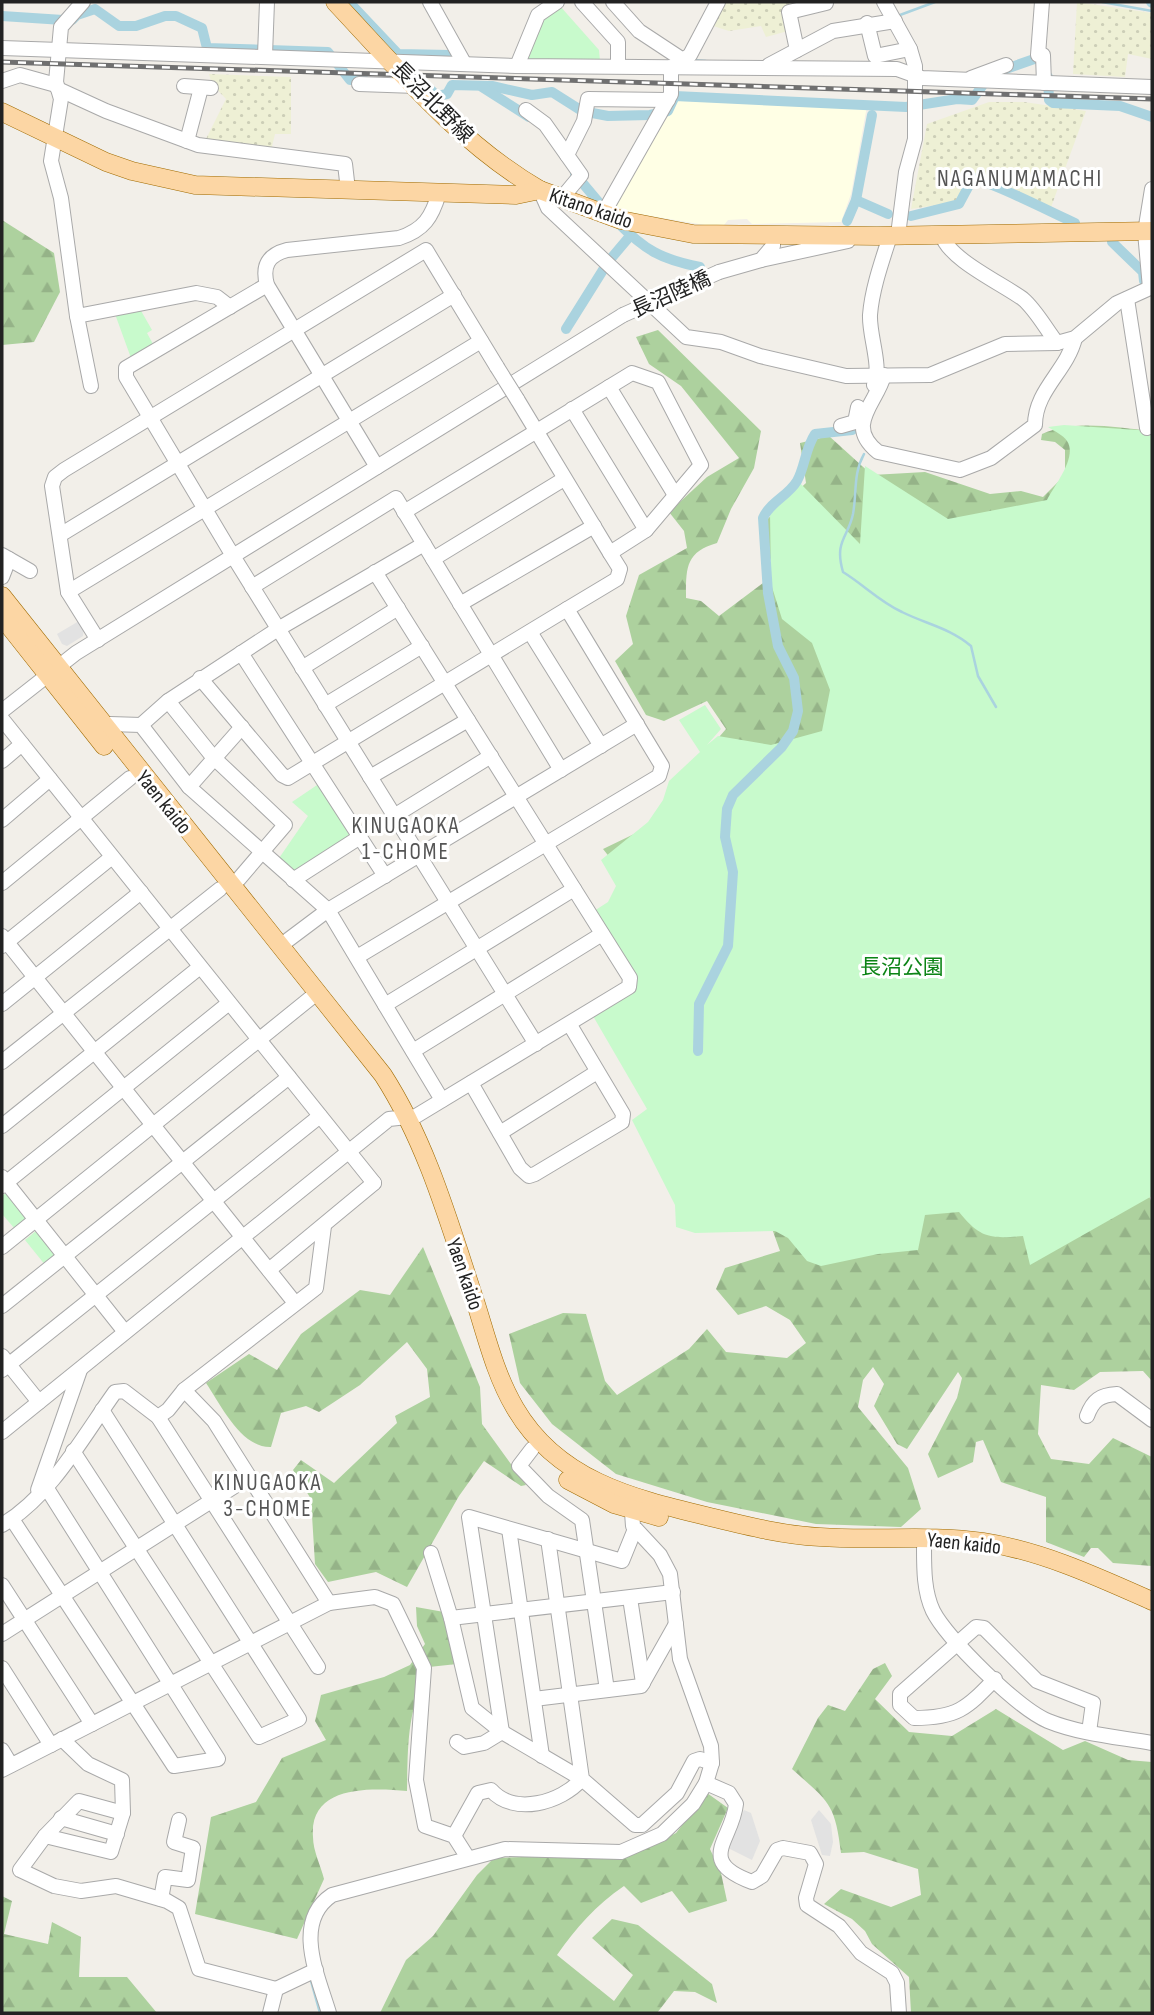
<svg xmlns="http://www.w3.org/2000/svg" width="1154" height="2015" font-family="'Sofia Sans Condensed','Noto Sans JP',sans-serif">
<defs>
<pattern id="farmland-dots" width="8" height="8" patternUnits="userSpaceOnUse" patternTransform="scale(1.75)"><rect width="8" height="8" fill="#eef0d5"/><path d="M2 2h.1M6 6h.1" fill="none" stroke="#ccceb7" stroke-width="1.8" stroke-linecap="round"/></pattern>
<pattern id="forest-firs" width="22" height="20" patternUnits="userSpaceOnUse" patternTransform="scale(1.75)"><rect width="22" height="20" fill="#add19e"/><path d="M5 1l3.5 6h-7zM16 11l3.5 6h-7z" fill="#95b388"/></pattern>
</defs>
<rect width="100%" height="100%" fill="#f2efe9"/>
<polygon fill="#ffffe5" points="677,101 867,106 851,194 841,222 752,224 747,219 728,220 724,225 705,225 633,213 614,206"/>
<g fill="url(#farmland-dots)">
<polygon points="723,2 801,2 802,6 788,31 766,37 761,26 729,31 710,25"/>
<polygon points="1077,2 1152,13 1152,59 1128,54 1125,77 1073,74"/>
<polygon points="209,74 291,77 291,134 275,134 271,150 206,139 226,99 212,84"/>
<polygon points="989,102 1024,102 1086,111 1050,210 1013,188 971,173 956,202 911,209 927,124"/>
</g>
<g fill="url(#forest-firs)">
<polygon points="2,220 54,253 60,292 34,342 2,345"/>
<path d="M658,330L761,431L754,468L731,509L717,543C685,552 686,569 686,598L701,601L719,616L775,574L760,526L806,483L800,443L829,436L872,475L925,472L990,494L1021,491L1043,497L1065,475V450L1055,442L1041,440L1042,434C1075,419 1117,428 1152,431V1181L1146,1189L1152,1203V1381L1143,1371L1100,1372L1074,1390L1041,1385L1038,1434L1051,1459L1089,1464L1113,1438L1152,1457V1566L1113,1563L1098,1548H1091L1084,1557L1046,1542V1497L1001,1482L983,1440L976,1442L973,1462L938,1478L928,1454L957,1398L962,1378L958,1372L907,1449L897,1444L874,1406L884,1384L873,1367L863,1380L858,1407L908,1468L921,1509L901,1527L816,1524L707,1502L616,1474L552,1424L520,1383L509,1334L563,1313L586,1314L605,1381L617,1395L689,1349L707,1329L726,1352L787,1358L806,1343L790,1320L766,1306L738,1315L716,1289L725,1268L780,1251L770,1223L683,1142L626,878L603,849L659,822L675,788L726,729L707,701L664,721L646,715L615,661L633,644L626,616L639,575L687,548L684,531L669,512L707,477L739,458L681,386L649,364L636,337Z"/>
<path d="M423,1247L480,1387L482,1424L526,1485L521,1486L484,1461L459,1496L407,1587L376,1572L328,1582L315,1564L311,1499L293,1470L301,1460L334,1483L397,1423L395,1416L430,1397L427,1369L407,1342L360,1385L319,1412L306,1406L281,1413L271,1447C241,1448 221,1405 206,1383L249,1354L277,1370L301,1334L360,1290L390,1295Z"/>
<path d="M416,1607L444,1612L457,1664L429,1667C407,1713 408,1741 407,1791C370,1788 309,1785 313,1837C313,1851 321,1866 324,1879L297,1939L195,1914L211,1817L256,1802L282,1758L326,1740L315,1721L321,1695L384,1677L410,1665L425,1644L417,1626Z"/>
<path d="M885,1663L892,1676L875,1699L909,1732L952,1736L996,1709L1063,1750L1085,1741L1128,1760L1152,1762V2013H911L909,1977L872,1944L865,1931L852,1919L824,1904L841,1889L891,1907L921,1895L918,1869L864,1852L841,1853C835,1803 829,1802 792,1769L818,1718L828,1705L845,1711L873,1669Z"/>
<path d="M707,1793L728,1808L710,1849L721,1873L727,1901L689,1913L672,1891L641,1903L624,1886C596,1905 576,1928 557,1955L614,2001L633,1975L592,1938L612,1919L638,1925L712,1984L717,2003L695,1992L674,1991L657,2013H380L406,1960L433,1936L477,1875L494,1858L636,1853L676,1833Z"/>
<polygon points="2,1896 12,1901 4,1934 48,1944 52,1922 81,1937 79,1977 127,1977 157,2013 2,2013"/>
</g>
<g fill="#c8facc">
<polygon points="560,6 599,50 600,61 529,60 526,55 541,18"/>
<polygon points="140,309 152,330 147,333 153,344 131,358 115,314"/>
<path d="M1064,425L1152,431V1196L1030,1265L1023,1236C990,1239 980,1238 959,1212L925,1215L918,1250L878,1254L821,1266L807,1261L788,1238L775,1231L695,1233L676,1227L675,1205L632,1120L647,1109L593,1016L636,990L637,984L594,911L608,902L616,886L601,860L648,822L663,800L669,781L700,752L679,720L705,705L721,729L707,745L718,736L771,745L822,731L830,690L812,643L782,619L771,584L770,512L800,483L860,544L865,466L948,519L1047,500C1054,486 1078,457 1067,441C1063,435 1054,431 1048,427Z"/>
<polygon points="323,781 360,837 293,880 275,864 308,816 292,802"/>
<polygon points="6,1193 26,1215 25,1222 15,1229 2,1214 2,1196"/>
<polygon points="36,1231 57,1258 46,1266 25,1240"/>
</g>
<g fill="#e2e2e2">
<polygon points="79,621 84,627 83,636 67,646 62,644 57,634"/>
<polygon points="744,1810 751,1813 760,1841 752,1860 726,1847"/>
<polygon points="819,1810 831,1824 833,1842 830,1856 822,1855 811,1820"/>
</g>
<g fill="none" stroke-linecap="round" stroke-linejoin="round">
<g stroke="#aad3df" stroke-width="2.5">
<polyline points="1102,2 1152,11"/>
<polyline points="900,15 935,2"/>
<polyline points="692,60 706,61"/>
<path d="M864,454C853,474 857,492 853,514C848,538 834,541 843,572C864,585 880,602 902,612C926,624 950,628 971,646L978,676L996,707"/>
<polyline points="311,1981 320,2013"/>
</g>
<g stroke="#aad3df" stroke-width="10">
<polyline points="349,2 398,54 450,55"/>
<polyline points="1151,2 1152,3"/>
<polyline points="2,16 63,20 69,15"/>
<polyline points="72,20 77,15 95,9 119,26 136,26 165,16 176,16 202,28 207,48 328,52 350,80 364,80"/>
<polyline points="1000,71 1037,58 1042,51"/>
<polyline points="1048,77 1049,100 1053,103 1120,106 1152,117"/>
<polyline points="410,82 423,82 437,96 447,94 452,85 492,86 532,95 552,92 582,111 608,116 650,115 668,111 675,96 906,107 957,99 972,100 988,78"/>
<polyline points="482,87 529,117"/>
<polyline points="575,174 606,211"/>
<polyline points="856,200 888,214"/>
<path d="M911,216L959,204L973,178C1008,189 1041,208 1075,223"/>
<polyline points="847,221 856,200 872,115"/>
<path d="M617,222C645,250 660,259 700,267"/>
<polyline points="1112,242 1143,272 1144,281"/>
<polyline points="566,329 608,262 630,236"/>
<path d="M698,1051L699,1004L728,946L733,872L725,837L727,809L733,795L781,748L793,731L798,711L794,678L778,646L768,593L763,518C770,502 788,496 797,481C805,467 805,449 815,434L852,430L858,426"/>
</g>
<g stroke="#a9a9a9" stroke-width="16">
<g id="minor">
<polyline points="83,2 61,27 56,82 61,99 51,161 61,198 77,316 196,293 217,297 230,307"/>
<polyline points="430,2 464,63"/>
<polyline points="582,2 618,42 618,66"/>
<polyline points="613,2 639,31 683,60"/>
<polyline points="884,2 910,49 915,66 915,139 906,172 898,235"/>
<polyline points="1042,2 1038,55 1043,55 1044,83"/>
<polyline points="867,23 875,56 910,49"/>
<polyline points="2,48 517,66 897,69 922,78 1152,87"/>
<polyline points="797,50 789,12 826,3"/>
<polyline points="265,55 267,2"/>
<polyline points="769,65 833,31 895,21"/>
<polyline points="517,66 538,15 557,2"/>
<polyline points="683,66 683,60 690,55 718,2"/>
<polyline points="971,78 1006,65"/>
<polyline points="2,81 20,75 56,85"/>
<polyline points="359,84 416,86"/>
<polyline points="184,86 211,88"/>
<polyline points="58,89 106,111 198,145 345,164 348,190"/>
<polyline points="526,110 545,124 581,175 561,199"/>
<polyline points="187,141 201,88"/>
<polyline points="567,155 584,121 588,99 668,100"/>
<polyline points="540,190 548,208 686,337 721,342 760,356 846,376 930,375 1005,344 1057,343 1075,338 1117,303 1152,287"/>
<polyline points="603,214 671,94 671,67"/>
<path d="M942,235C948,259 1003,284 1023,299C1036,310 1046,329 1057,343"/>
<polyline points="761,260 848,241"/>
<polyline points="719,272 761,260 773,246 773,236"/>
<polyline points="267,285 126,368 126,377 233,556 536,1044"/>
<polyline points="1150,288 1145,232 1152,189"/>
<polyline points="1127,299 1147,428"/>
<polyline points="77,316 91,386"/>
<path d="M884,375C877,403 844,425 878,452L960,470L991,458L1035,425C1035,390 1067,371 1075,338"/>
<path d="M874,385C882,366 869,336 870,315C872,289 882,261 890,236"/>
<polyline points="609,387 675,495"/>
<polyline points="517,399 610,553"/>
<polyline points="572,409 646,530"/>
<polyline points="841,426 855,422 858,407"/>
<path d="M377,467L267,285C262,266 268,255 287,250L399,238C424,230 432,217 439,193"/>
<polyline points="60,535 454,295"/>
<polyline points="2,555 30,571"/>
<polyline points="433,559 564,479"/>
<polyline points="2,577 9,559"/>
<polyline points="252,587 396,498 561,770"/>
<polyline points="68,592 481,341"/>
<polyline points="460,604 594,526"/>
<polyline points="530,632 601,746"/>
<polyline points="98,640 68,592 52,486 55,477 64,470 426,250 497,367"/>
<polyline points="241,653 385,876"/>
<polyline points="302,668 398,608"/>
<polyline points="200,678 282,775 288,778 567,609"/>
<polyline points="168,701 278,629 424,544"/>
<polyline points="325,705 422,646"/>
<polyline points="2,711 76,653 623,315"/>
<polyline points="2,719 374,1183"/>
<polyline points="141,725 168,701 213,757 285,825 232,887"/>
<polyline points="104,728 110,724 141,725 189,787 328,910 442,1100"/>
<polyline points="2,761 22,744"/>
<polyline points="370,777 468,720"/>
<polyline points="189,787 242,727"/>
<polyline points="394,816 491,756"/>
<polyline points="2,820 50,779"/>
<polyline points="293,880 360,837"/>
<polyline points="2,883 130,778"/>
<polyline points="2,936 295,1303"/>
<polyline points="2,946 112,857"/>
<polyline points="280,946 328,910 637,724"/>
<polyline points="357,957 659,776 662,766 567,609 617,579 620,569 610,553 646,530 701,465 658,382 632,373 404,512"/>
<polyline points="2,1004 141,892"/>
<polyline points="385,1005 574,889"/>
<polyline points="413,1051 602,934"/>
<polyline points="2,1062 220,889"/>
<polyline points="471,1083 520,1168 529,1176 535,1174 622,1122 623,1114 570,1025"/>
<polyline points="2,1126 200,967"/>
<polyline points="500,1133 597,1072"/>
<polyline points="2,1177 125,1332"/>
<polyline points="2,1186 229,1003"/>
<polyline points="324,1226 316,1288 184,1390 214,1421 329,1603"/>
<polyline points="2,1247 318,992"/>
<polyline points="269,1270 374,1183"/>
<polyline points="2,1306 289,1077"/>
<polyline points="2,1356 39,1402"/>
<polyline points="2,1370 320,1116"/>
<path d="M1087,1416C1093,1400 1100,1395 1117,1394L1152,1420"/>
<polyline points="158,1417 168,1410 184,1390"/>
<polyline points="2,1432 389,1119 416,1116 629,987 630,978 375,572"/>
<polyline points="532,1449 519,1466 548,1496 582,1520 607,1690"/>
<polyline points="73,1451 259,1737 299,1719 102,1410"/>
<polyline points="38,1490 80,1370"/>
<polyline points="12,1519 174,1766 218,1759 46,1487"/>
<path d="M2,1525C51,1496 82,1438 115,1392L124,1391L158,1417L318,1667"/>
<polyline points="509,1529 542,1756"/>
<polyline points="548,1539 582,1779 635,1825 642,1825 677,1793 694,1761 700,1759 712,1763"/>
<path d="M924,1548C924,1569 924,1592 933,1611C947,1639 1019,1709 1048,1721C1080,1734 1118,1737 1152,1743"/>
<path d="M431,1553L451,1618L472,1708L502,1732L582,1779C561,1803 514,1816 491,1790L478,1793L454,1836"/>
<polyline points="2,1585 92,1724"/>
<polyline points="630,1598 643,1683"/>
<polyline points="451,1618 673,1592"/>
<polyline points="2,1634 249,1477"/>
<polyline points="2,1668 51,1745"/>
<path d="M995,1679C966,1709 957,1718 914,1718L900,1705V1694L976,1627L984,1628L1037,1681L1093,1703L1089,1732"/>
<polyline points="534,1699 641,1686 676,1624"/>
<polyline points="502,1732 469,1517 622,1561 635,1529"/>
<polyline points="457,1742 464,1747 484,1743 502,1732"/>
<polyline points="2,1750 11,1765"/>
<polyline points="2,1770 329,1603 375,1597 393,1604 424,1668 416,1780 425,1826 454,1836 468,1858"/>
<path d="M706,1783L729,1793L736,1804C732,1841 695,1861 752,1882L762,1876L777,1850L783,1848L810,1853L816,1864L806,1898L807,1905L839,1926L861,1953L892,1973L897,1983L899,2013"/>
<polyline points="123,1813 79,1801 45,1836 20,1870 54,1886 81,1891 116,1886 167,1901 179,1908 199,1969 276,1989 270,2013"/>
<polyline points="61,1818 117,1834"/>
<polyline points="45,1836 111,1852 123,1813 122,1780 88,1764 62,1739"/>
<polyline points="161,1899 165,1877 188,1880 193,1848 174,1842 179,1820"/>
<polyline points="276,1989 316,1970"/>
<path d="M329,2013C318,1976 292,1922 332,1895L505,1849L621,1852L662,1834L693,1804L706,1783L712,1763L711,1746L680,1659L670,1574L660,1555L633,1526L631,1499"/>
</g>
</g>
<g stroke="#a06b00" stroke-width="19">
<g id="major">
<path d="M335,2C398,69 460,144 540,190"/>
<polyline points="2,112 106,162 132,171 195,185 516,195 540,190 621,220 693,234 877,236 1152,231"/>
<path d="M2,596L383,1075C428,1145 450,1226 476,1304C487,1339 496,1376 515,1408C557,1480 631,1498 706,1516C743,1525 781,1535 820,1537C874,1541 929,1534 983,1542C1042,1551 1098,1577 1152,1601"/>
<polyline points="2,617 104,746"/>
<polyline points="568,1480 614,1504 659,1517"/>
</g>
</g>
<use href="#minor" stroke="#fff" stroke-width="14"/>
<use href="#major" stroke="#fcd6a4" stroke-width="18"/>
<g stroke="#707070" stroke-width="5">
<polyline id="rail" points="2,62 1152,99"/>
</g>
<use href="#rail" stroke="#fff" stroke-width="2.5" stroke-dasharray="8" stroke-linecap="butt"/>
<g stroke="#a9a9a9" stroke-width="16" stroke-linecap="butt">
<g id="minor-bridge">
<polyline points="623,315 719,272"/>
<polyline points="497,367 517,399"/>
</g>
</g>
<use href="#minor-bridge" stroke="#fff" stroke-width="14"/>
</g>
<g text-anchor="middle" stroke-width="6" stroke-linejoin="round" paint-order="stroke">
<g font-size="21" fill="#222" stroke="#fff">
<text transform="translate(433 102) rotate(45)" y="7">長沼北野線</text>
<text transform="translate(591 208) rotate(19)" y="7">Kitano kaido</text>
<text transform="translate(671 294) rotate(-24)" y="7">長沼陸橋</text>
<text transform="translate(164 802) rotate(51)" y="7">Yaen kaido</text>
<text transform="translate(465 1274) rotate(71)" y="7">Yaen kaido</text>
<text transform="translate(964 1543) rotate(6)" y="7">Yaen kaido</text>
</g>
<g font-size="21" fill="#0c8416" stroke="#fff">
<text x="902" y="974">長沼公園</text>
</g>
<g font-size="23" letter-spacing="2" fill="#555" stroke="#fff">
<text x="1020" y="186">NAGANUMAMACHI</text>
<text x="406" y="833">KINUGAOKA<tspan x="406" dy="26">1-CHOME</tspan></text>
<text x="268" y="1490">KINUGAOKA<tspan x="268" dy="26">3-CHOME</tspan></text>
</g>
</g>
<rect width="1154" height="2015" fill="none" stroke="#222222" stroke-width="7"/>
</svg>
